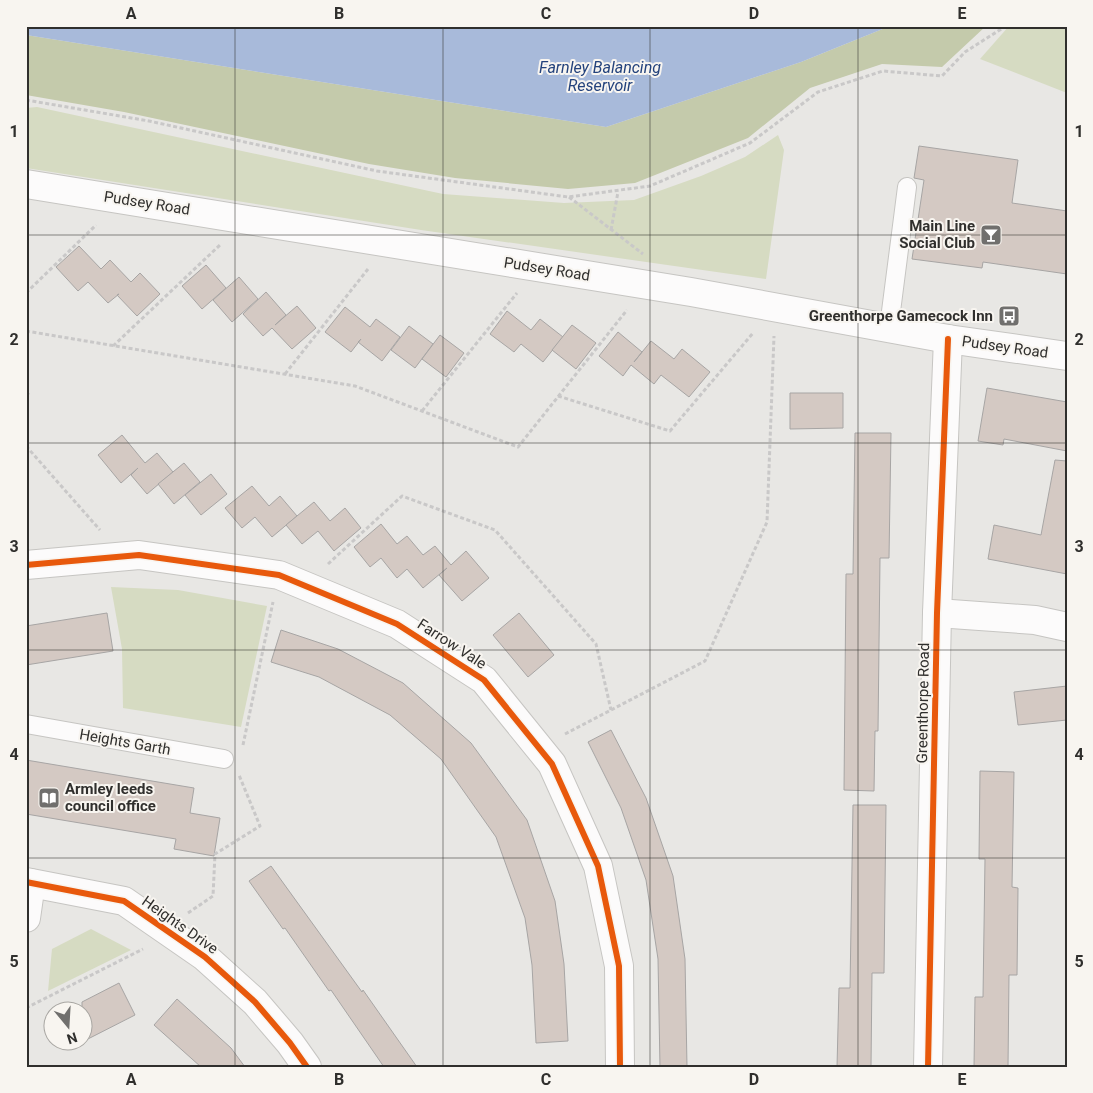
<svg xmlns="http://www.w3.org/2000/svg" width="1093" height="1093" font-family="Roboto,sans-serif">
<rect width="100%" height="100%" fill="#e8e7e4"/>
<g fill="#d6dbc2">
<polygon points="1009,26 1067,26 1067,93 980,59"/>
<polygon points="37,107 443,194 564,203 634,200 701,176 745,157 778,135 784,150 766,279 421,230 26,168 26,108"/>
<polygon points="111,587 178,590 267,606 241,727 123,708 122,649"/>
<polygon points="91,929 131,950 48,991 52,949"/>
</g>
<polygon fill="#c4caab" points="890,26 986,26 942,67 882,64 810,88 748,138 635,183 568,189 455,178 369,164 124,112 26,95 26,35 606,127 801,62"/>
<polygon fill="#a8bada" points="26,26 890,26 801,62 606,127 26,35"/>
<g fill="#d4c9c3" stroke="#a7a5a4">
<polygon points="919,146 1018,160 1012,203 1067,211 1067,274 983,262 982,268 912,259 924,180 914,178"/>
<polygon points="79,246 101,269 110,260 131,282 140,273 160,294 137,316 117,295 119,294 108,303 88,282 78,291 56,267"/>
<polygon points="206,265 226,288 202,309 182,286"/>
<polygon points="239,277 258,299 232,322 213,300"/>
<polygon points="266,292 286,315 275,325 297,306 316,328 292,349 272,328 263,336 243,314"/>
<polygon points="345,307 370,327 376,319 400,337 382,361 358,342 361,339 351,352 325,332"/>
<polygon points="507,311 531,330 540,319 563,337 543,362 521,344 514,352 490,334"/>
<polygon points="572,325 596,343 576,369 552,350"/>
<polygon points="409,326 433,344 415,368 391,350"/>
<polygon points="618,332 642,352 634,362 651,341 674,359 682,349 710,372 689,397 661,375 654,384 631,365 623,376 599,356"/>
<polygon points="440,335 464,353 446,377 422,359"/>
<polygon points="987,388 1067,402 1067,451 1004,439 1003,445 978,441"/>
<polygon points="790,393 843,393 843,428 790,429"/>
<polygon points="855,433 891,433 889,558 880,558 878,731 875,731 874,791 844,790 846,574 853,574"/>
<polygon points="122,435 145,463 157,453 173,472 147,494 131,475 138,468 121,483 98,455"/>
<polygon points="1055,460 1067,461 1067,574 988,559 994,525 1041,535"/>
<polygon points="184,463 200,482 174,504 158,484"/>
<polygon points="211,474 227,494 201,515 185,495"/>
<polygon points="252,486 269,506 280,496 297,516 272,537 255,517 242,528 225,508"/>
<polygon points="314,502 330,521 345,508 361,528 334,551 318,531 302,544 286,525"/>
<polygon points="381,524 397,544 407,536 423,555 435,546 451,565 466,551 489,578 462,601 439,575 447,568 423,588 407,569 397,578 381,558 370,567 354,547"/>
<polygon points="107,613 113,651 26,665 26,626"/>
<polygon points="519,613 554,655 528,677 493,635"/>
<polygon points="281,630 338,649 403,683 471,743 527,820 555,901 564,964 568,1041 536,1043 532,965 525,918 496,837 441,759 390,715 319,677 271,662"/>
<polygon points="1067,686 1067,720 1018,725 1014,692"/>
<polygon points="611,730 646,798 673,876 685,959 687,1067 660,1067 658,959 646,880 621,808 588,742"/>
<polygon points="26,760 194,788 190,813 220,818 214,856 174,849 176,839 26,814"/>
<polygon points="980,771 1014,772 1012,887 1018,888 1017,975 1009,975 1008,1067 974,1067 975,997 983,997 985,859 979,859"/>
<polygon points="853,805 886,805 884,973 872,973 871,1067 837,1067 839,988 850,988"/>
<polygon points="271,866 362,992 363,990 417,1067 384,1067 331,990 329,991 285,928 283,929 249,881"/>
<polygon points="119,983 135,1015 82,1042 82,1002"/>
<polygon points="177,999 231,1048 245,1067 201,1067 154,1025"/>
</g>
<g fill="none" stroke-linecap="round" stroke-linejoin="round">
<g stroke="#c6c5c2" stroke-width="20">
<g id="lane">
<polyline points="889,327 907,187"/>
<polyline points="26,724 224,759"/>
</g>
</g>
<g stroke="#c6c5c2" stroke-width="30">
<g id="street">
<polyline points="26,565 139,555 279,575 397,624 484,680 552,764 598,866 619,966 620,1067"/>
<polyline points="937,613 1035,620 1067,627"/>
<polyline points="26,882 124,901 205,957 255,1002 290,1043 307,1067"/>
<polyline points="26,918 31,883"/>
<polyline points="928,1067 937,613 948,339"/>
</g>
</g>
<g stroke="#c6c5c2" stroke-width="30">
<polyline id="secondary" points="26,184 691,292 948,339 1067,356"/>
</g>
<g stroke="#c9c8c8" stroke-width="3" stroke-dasharray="4 2.5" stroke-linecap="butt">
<polyline points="26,100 149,121 377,171 568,197 650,186 750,143 818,92 883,71 942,76 965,52 1006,26"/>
<polyline points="569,197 643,254"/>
<polyline points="611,230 618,192"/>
<polyline points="26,293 96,225"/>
<polyline points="26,331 355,386 518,447 627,310"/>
<polyline points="113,346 221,244"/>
<polyline points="285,374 368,269"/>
<polyline points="26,392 29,395 26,397"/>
<polyline points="558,396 670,431 753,333"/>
<polyline points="422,411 517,293"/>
<polyline points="26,446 100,530"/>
<polyline points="328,564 402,496 495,530 596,644 611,710"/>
<polyline points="565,734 705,661 767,522 774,336"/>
<polyline points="243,745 273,602"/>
<polyline points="188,913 213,896 215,854 260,826 239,775"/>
<polyline points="26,1008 143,949"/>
</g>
<use href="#lane" stroke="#fcfbfb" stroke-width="18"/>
<use href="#street" stroke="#fcfbfb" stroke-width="28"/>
<use href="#secondary" stroke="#fcfbfb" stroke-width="28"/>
<g stroke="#f8f5f0" stroke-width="9">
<g id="cycleway">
<polyline points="26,565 139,555 279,575 397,624 484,680 552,764 598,866 619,966 620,1067"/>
<polyline points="26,882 124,901 205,957 255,1002 290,1043 307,1067"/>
<polyline points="928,1067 937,613 948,339"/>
</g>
</g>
<use href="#cycleway" stroke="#e8590c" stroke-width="6"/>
</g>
<path fill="none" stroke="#302f2d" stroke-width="1" stroke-opacity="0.55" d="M235,26V1067M443,26V1067M650,26V1067M858,26V1067M26,235H1067M26,443H1067M26,650H1067M26,858H1067"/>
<defs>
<g id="bar-square" transform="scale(1.125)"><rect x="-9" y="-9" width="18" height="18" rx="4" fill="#706f6d" stroke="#f8f5f0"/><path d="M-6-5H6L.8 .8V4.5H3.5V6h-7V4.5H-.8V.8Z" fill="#fff"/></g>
<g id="bus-square" transform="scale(1.125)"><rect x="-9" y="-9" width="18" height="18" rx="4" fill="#706f6d" stroke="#f8f5f0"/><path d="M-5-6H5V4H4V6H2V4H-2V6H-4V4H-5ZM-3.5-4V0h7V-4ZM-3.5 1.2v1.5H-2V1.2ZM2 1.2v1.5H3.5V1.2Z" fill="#fff"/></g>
<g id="library-square" transform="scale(1.125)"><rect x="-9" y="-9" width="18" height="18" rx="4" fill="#706f6d" stroke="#f8f5f0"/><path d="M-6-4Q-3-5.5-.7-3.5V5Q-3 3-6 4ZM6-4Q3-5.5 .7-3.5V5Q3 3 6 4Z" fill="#fff"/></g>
</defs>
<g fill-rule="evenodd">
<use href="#bar-square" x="991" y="235"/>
<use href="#bus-square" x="1009" y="316"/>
<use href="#library-square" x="49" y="798"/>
</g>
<g text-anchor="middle" stroke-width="4" stroke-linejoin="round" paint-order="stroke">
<g font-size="15" fill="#302f2d" stroke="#f8f5f0">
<text transform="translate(147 203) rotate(9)" y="5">Pudsey Road</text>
<text transform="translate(547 269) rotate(9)" y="5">Pudsey Road</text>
<text transform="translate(1005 347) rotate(8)" y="5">Pudsey Road</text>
<text transform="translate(452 644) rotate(33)" y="5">Farrow Vale</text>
<text transform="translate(923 703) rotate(-89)" y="5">Greenthorpe Road</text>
<text transform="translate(125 742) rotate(10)" y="5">Heights Garth</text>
<text transform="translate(180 925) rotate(35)" y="5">Heights Drive</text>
</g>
<g font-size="15" font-weight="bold" fill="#302f2d" stroke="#f8f5f0" text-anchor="end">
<text x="975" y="231">Main Line<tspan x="975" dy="17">Social Club</tspan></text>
<text x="993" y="321">Greenthorpe Gamecock Inn</text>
<text x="65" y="794" text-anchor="start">Armley leeds<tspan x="65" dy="17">council office</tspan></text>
</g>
<g font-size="16" font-style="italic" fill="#23427c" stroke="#f8f5f0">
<text x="600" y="73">Farnley Balancing<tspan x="600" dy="18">Reservoir</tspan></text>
</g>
</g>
<rect width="1093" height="1093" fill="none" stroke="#f8f5f0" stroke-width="55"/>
<g transform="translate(68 1026) rotate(162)"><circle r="24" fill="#f8f5f0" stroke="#a8a6a2"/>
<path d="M0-4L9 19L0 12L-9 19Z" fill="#706f6d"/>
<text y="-8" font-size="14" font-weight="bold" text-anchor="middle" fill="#302f2d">N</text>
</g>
<rect x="28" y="28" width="1038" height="1038" fill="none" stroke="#302f2d" stroke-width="2"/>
<g font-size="16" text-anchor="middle" font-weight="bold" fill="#302f2d">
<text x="131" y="19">A</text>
<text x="339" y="19">B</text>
<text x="546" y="19">C</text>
<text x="754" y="19">D</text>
<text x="962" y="19">E</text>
<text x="14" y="137">1</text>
<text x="1079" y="137">1</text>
<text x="14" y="345">2</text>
<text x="1079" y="345">2</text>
<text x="14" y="552">3</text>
<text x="1079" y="552">3</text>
<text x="14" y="760">4</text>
<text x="1079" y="760">4</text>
<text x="14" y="967">5</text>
<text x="1079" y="967">5</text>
<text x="131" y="1085">A</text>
<text x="339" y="1085">B</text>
<text x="546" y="1085">C</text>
<text x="754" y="1085">D</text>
<text x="962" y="1085">E</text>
</g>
</svg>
